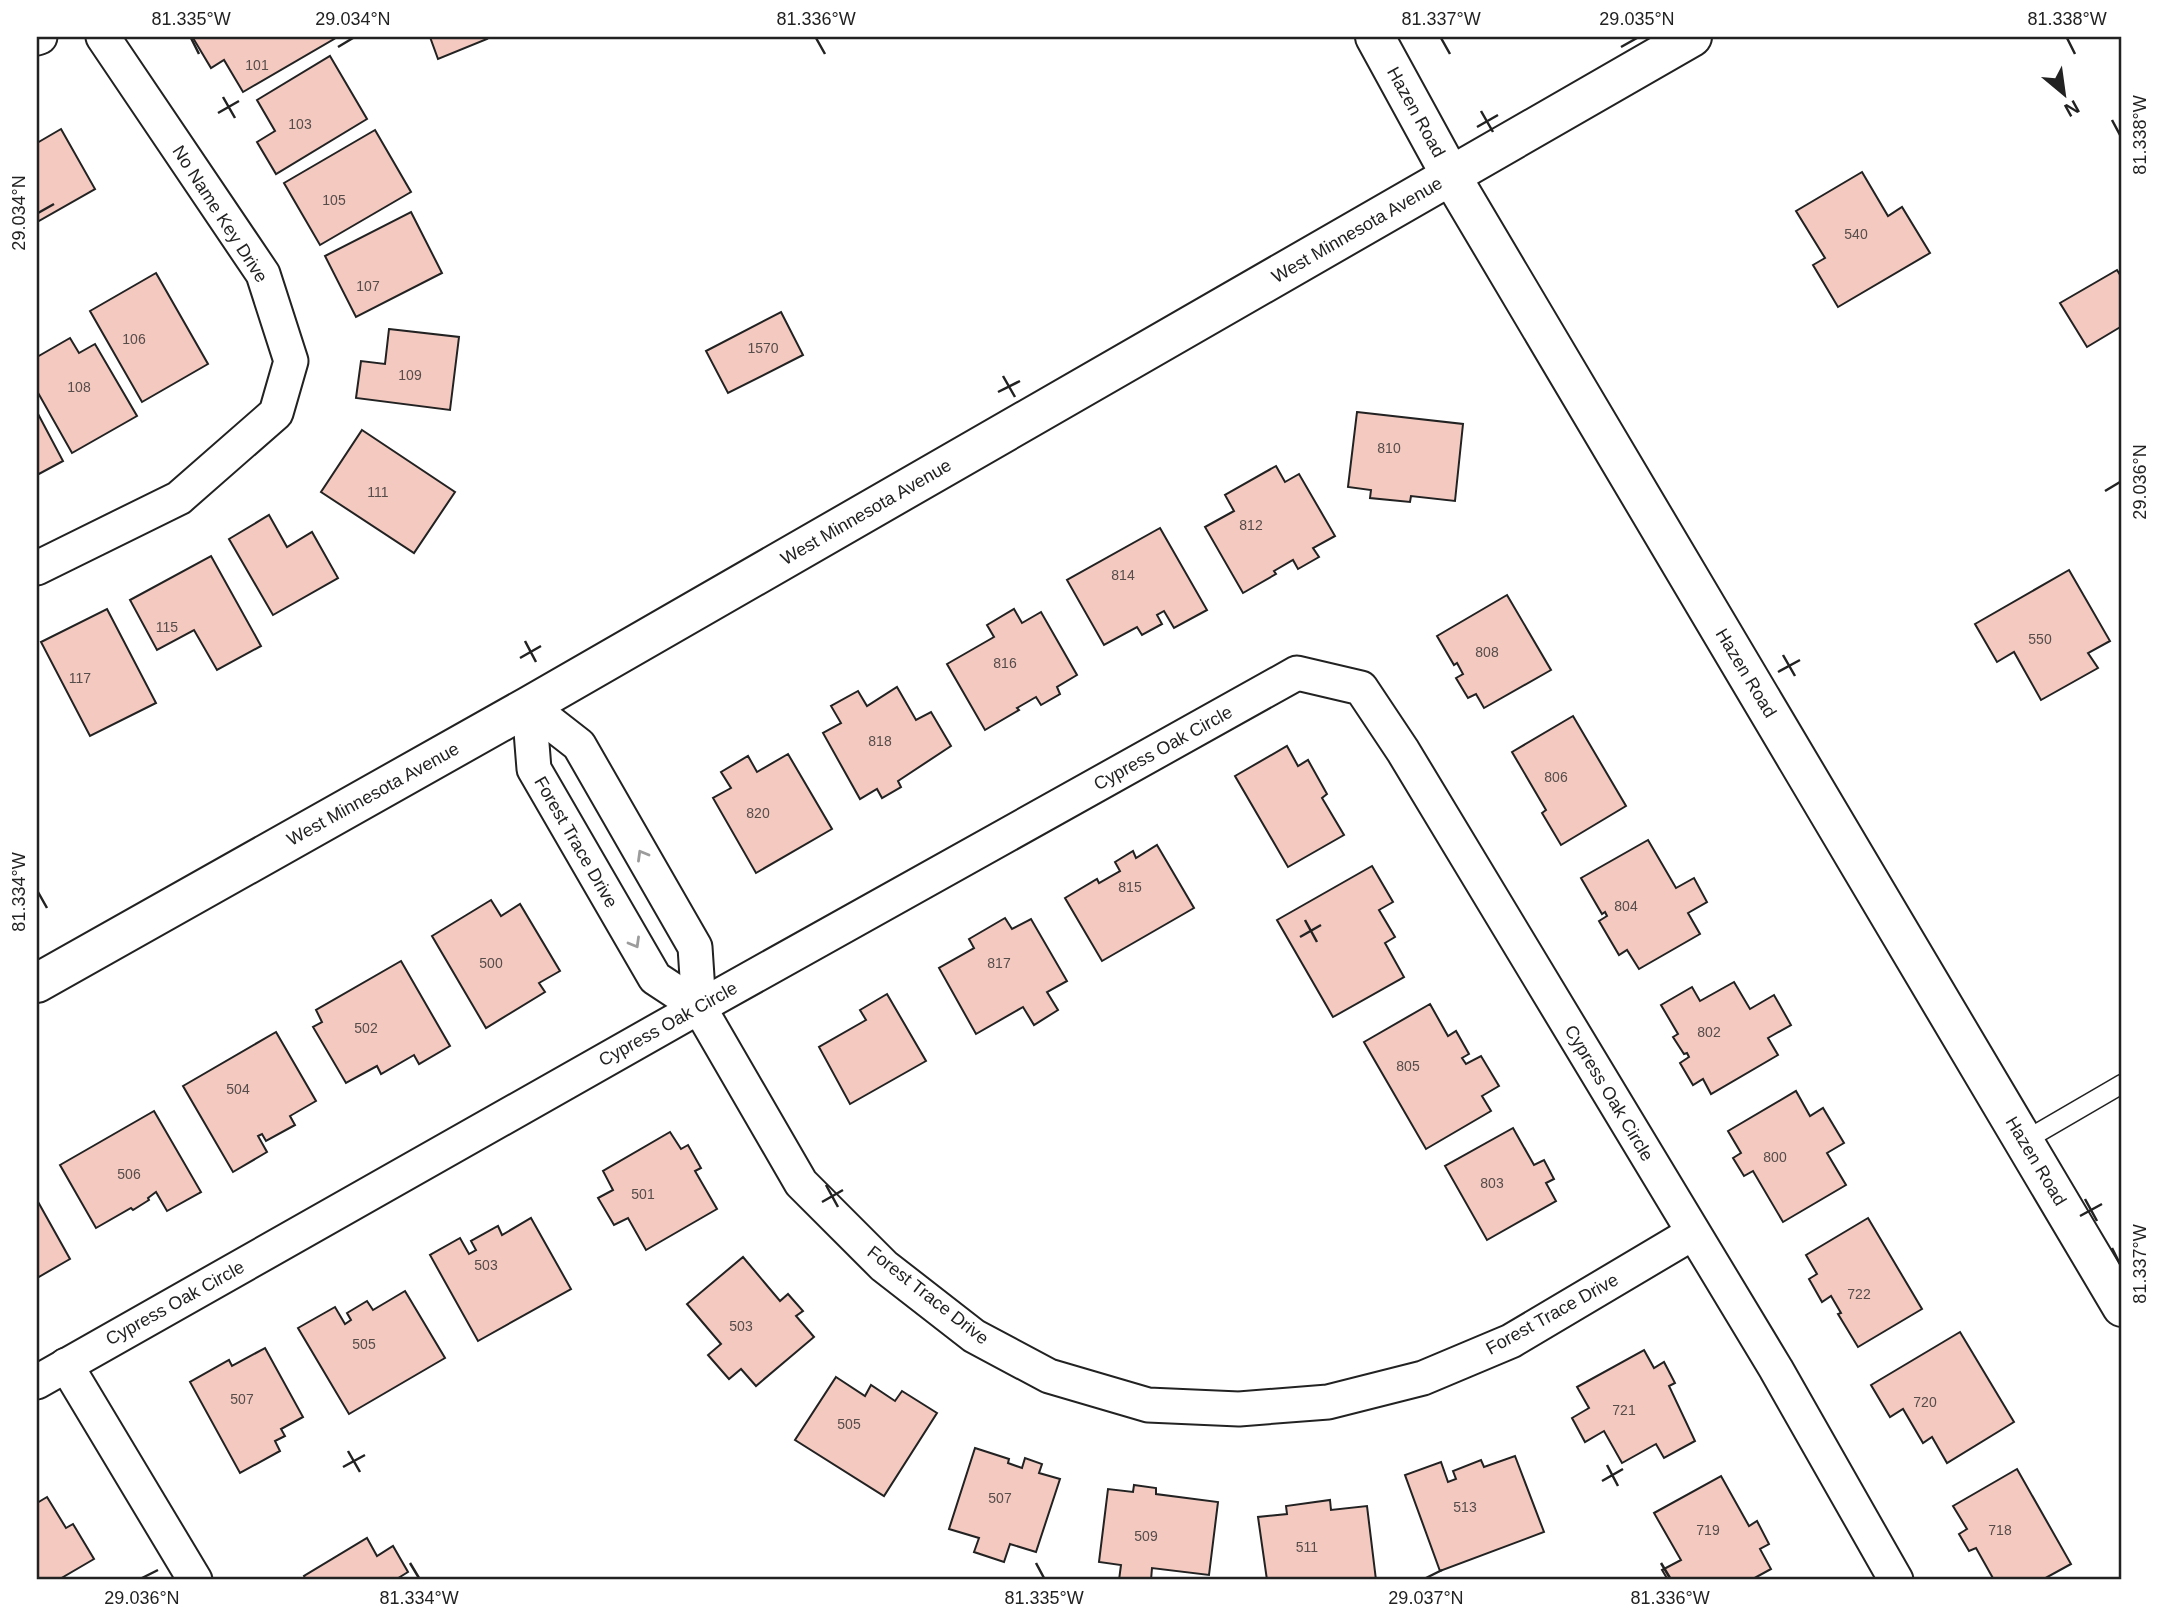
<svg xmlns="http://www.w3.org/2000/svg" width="2159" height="1617" font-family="Helvetica,sans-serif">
<rect width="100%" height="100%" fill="#fff"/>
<g fill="#f3c9c0" stroke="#222" stroke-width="2">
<polygon points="194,37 332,37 334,39 243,92 224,60 211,68 193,38"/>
<polygon points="430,37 486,37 487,39 438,59"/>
<polygon points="330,56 367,119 276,174 257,142 275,131 257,100"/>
<polygon points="61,129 95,189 37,222 37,143"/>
<polygon points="375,130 411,192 320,245 284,183"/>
<polygon points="1862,172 1888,216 1902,207 1930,253 1838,307 1813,265 1825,258 1796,211"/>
<polygon points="411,212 442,273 356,317 325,256"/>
<polygon points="2117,270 2122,278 2122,326 2087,347 2060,303"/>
<polygon points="156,273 208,364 142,402 90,311"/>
<polygon points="781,312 803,355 728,393 706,351"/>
<polygon points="389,329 459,337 450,410 356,398 361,361 385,364"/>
<polygon points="70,338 79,353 95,344 137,416 72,453 37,391 37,357"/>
<polygon points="37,412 63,461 37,475"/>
<polygon points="1357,412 1463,424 1455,501 1411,496 1410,502 1370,498 1371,490 1348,487"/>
<polygon points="362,430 455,492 414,553 321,492"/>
<polygon points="1276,466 1285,482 1299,474 1335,536 1313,548 1319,557 1298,569 1293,560 1274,571 1276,574 1243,593 1205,527 1234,511 1225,495"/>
<polygon points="269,515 287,547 312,532 338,578 273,615 229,539"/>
<polygon points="1160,528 1207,610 1174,628 1164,611 1157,615 1162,624 1142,635 1137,627 1104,645 1067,580"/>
<polygon points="211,556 261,646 217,670 194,630 157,650 130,600"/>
<polygon points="2069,570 2110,641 2088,653 2098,668 2041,700 2014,652 1997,662 1975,624"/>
<polygon points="1507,595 1551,670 1484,708 1476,694 1468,698 1456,678 1463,674 1457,663 1454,665 1437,636"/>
<polygon points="107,609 156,703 90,736 41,642"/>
<polygon points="1014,609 1022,623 1041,612 1077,675 1057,687 1060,694 1041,705 1036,697 1017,708 1019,710 985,730 947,664 994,637 987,625"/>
<polygon points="897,687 916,720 931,712 951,746 898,781 901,787 882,798 877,789 860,799 823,733 841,723 831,706 858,691 867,706"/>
<polygon points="1573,716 1626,806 1561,845 1542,813 1546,810 1512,752"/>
<polygon points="1287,746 1298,766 1308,760 1327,794 1322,798 1344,835 1288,867 1235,776"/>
<polygon points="788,754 832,829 756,873 713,798 731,788 721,772 748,756 757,772"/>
<polygon points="1648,840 1676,888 1694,878 1707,902 1688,913 1700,934 1639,969 1627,950 1619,955 1599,921 1607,916 1605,912 1602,914 1581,878"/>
<polygon points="1157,845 1194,908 1102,961 1065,898 1097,879 1099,883 1120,871 1115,862 1133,851 1136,858"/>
<polygon points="1372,866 1393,902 1379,910 1395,937 1385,943 1404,977 1333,1017 1277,920"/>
<polygon points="491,900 501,916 520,904 560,971 539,983 545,992 486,1028 432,936"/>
<polygon points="1005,918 1012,929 1031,919 1067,981 1047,992 1058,1010 1034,1025 1023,1007 976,1034 939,968 974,948 969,939"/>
<polygon points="401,961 450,1046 419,1064 414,1055 381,1074 377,1066 346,1083 313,1027 322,1022 316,1010"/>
<polygon points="1734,982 1750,1009 1774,995 1791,1025 1768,1038 1778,1055 1711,1094 1703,1079 1693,1085 1680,1063 1689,1057 1687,1053 1684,1054 1673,1037 1678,1034 1661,1005 1692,987 1700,1001"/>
<polygon points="887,994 926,1061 850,1104 819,1047 866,1020 860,1010"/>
<polygon points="1430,1004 1448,1036 1456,1031 1469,1054 1462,1058 1466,1064 1481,1056 1499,1086 1482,1096 1491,1111 1426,1149 1364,1042"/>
<polygon points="276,1032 316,1101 290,1116 295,1125 266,1141 262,1134 258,1136 267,1152 233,1172 183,1086"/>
<polygon points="1796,1091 1810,1116 1823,1108 1844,1143 1827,1153 1846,1185 1783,1222 1753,1171 1744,1176 1733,1158 1741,1153 1728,1131"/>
<polygon points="154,1111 201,1192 167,1211 156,1192 148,1198 149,1200 133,1210 131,1208 96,1228 60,1165"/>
<polygon points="1513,1128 1534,1165 1544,1160 1554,1179 1546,1183 1556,1201 1487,1240 1445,1166"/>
<polygon points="670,1132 681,1149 688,1145 701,1168 695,1171 717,1209 646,1250 628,1218 614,1225 598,1198 613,1190 603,1171"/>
<polygon points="37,1200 70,1259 37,1278"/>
<polygon points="531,1218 571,1289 478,1341 430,1255 460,1238 469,1254 476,1250 471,1241 498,1226 502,1235"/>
<polygon points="1868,1218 1922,1309 1858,1347 1838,1314 1841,1313 1831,1296 1822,1302 1809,1279 1817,1274 1806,1255"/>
<polygon points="743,1257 780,1301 788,1294 803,1311 796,1316 814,1337 756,1386 741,1369 729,1379 708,1355 721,1344 687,1304"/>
<polygon points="405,1291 445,1358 349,1414 298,1328 335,1307 345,1324 351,1320 347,1313 367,1301 373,1310"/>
<polygon points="1960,1332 2014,1422 1947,1463 1932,1437 1923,1443 1903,1409 1890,1417 1871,1385"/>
<polygon points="265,1348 303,1417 281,1429 285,1436 275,1441 280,1451 240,1473 190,1382 229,1360 232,1366"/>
<polygon points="1644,1350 1654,1368 1664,1362 1675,1383 1669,1386 1695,1441 1664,1458 1656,1444 1622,1463 1604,1431 1585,1442 1572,1418 1589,1408 1577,1387"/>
<polygon points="836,1377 865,1396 871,1385 895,1401 902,1391 937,1413 884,1496 795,1440"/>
<polygon points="975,1448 1009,1459 1008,1463 1022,1468 1025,1458 1042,1464 1039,1473 1060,1479 1036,1552 1010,1544 1004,1562 974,1552 979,1538 949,1529"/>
<polygon points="1515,1456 1544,1532 1440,1571 1405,1475 1441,1462 1448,1482 1456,1479 1453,1471 1481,1460 1484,1467"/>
<polygon points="2017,1469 2071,1564 2042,1580 1994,1580 1976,1548 1969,1551 1959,1534 1967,1529 1953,1506"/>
<polygon points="1721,1476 1749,1526 1757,1521 1769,1544 1760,1549 1771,1569 1751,1580 1668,1580 1662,1570 1681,1560 1654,1513"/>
<polygon points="1134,1485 1156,1488 1156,1494 1218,1502 1209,1575 1152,1568 1151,1580 1119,1580 1121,1565 1099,1562 1108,1489 1133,1492"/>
<polygon points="47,1497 66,1528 73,1524 94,1559 58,1580 37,1580 37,1503"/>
<polygon points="1330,1500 1331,1510 1367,1506 1376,1580 1267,1580 1258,1517 1287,1514 1286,1506"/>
<polygon points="367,1538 377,1556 393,1546 408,1572 395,1580 306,1580 304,1576"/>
</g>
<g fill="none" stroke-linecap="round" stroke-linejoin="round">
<g stroke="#222" stroke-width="21">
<polyline id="lane" points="2024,1141 2122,1084"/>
</g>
<g stroke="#222" stroke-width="37">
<g id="street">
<polyline points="37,38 40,37"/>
<polyline points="37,568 179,498 276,413 291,361 263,274 103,37"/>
<polyline points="529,706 579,745 695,947 699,1007 801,1183 884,1266 974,1336 1049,1376 1148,1405 1239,1409 1328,1402 1423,1378 1511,1341 1693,1233"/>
<polyline points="529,706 534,769 655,978 699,1007"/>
<polyline points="66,1365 195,1580"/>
<polyline points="37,1382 699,1007 1297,673 1361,688 1403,751 1776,1369 1896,1580"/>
</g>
</g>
<g stroke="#222" stroke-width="42">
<g id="secondary">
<polyline points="1375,37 1451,176 2122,1307"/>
<polyline points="37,983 529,706 1692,37"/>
</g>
</g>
<use href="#lane" stroke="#fff" stroke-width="18"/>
<use href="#street" stroke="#fff" stroke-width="33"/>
<use href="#secondary" stroke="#fff" stroke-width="38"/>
</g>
<defs><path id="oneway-chevron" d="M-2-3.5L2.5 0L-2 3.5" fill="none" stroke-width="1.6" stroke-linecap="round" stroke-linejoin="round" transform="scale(1.75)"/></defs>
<g stroke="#9c9c9c">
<use href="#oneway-chevron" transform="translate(642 855) rotate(-120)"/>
<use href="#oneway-chevron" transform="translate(635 943) rotate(60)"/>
</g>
<path fill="none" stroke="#222" stroke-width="2.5" d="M191,38L199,54M816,38L825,54M1441,38L1450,54M2067,38L2075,54M338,47L353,38M1621,47L1637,38M223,97L235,118M1481,111L1493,132M218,113L239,101M2112,120L2120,135M1477,127L1498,115M38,213L54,204M1003,376L1015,397M998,392L1020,381M2105,491L2120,482M525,641L536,662M1783,655L1795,676M520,658L541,646M1778,672L1800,660M38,892L47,908M1305,920L1317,942M1300,937L1321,925M826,1185L838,1207M2085,1199L2097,1221M822,1202L843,1190M2080,1216L2102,1204M2112,1248L2120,1264M348,1451L360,1472M1607,1465L1618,1486M343,1467L365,1455M1602,1481L1623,1469M410,1563L419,1578M1036,1563L1044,1578M1661,1563L1670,1578M142,1578L158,1570M1426,1578L1442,1570"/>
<g text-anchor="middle" stroke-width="5" stroke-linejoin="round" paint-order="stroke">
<g font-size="14" fill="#564c4a">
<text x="257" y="70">101</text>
<text x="300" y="129">103</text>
<text x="334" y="205">105</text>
<text x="1856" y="239">540</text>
<text x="368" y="291">107</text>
<text x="134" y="344">106</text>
<text x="763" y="353">1570</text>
<text x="410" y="380">109</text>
<text x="79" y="392">108</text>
<text x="1389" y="453">810</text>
<text x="378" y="497">111</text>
<text x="1251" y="530">812</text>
<text x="1123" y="580">814</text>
<text x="167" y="632">115</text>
<text x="2040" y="644">550</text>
<text x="1487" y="657">808</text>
<text x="1005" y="668">816</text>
<text x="80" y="683">117</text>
<text x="880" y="746">818</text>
<text x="1556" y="782">806</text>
<text x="758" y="818">820</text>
<text x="1130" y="892">815</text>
<text x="1626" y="911">804</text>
<text x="491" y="968">500</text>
<text x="999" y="968">817</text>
<text x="366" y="1033">502</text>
<text x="1709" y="1037">802</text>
<text x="1408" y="1071">805</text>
<text x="238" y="1094">504</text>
<text x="1775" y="1162">800</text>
<text x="129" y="1179">506</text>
<text x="1492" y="1188">803</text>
<text x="643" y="1199">501</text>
<text x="486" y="1270">503</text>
<text x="1859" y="1299">722</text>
<text x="741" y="1331">503</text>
<text x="364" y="1349">505</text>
<text x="242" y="1404">507</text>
<text x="1925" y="1407">720</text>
<text x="1624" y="1415">721</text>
<text x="849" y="1429">505</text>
<text x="1000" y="1503">507</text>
<text x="1465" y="1512">513</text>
<text x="1708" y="1535">719</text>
<text x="2000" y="1535">718</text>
<text x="1146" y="1541">509</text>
<text x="1307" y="1552">511</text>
</g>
<g font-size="18" fill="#222" stroke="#fff">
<text transform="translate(1416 112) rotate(61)" y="6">Hazen Road</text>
<text transform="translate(220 214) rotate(57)" y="6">No Name Key Drive</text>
<text transform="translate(1357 230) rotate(-30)" y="6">West Minnesota Avenue</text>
<text transform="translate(866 512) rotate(-30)" y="6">West Minnesota Avenue</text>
<text transform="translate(1746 673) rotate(59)" y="6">Hazen Road</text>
<text transform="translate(1163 748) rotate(-29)" y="6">Cypress Oak Circle</text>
<text transform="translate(373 794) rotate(-29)" y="6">West Minnesota Avenue</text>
<text transform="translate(576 842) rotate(60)" y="6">Forest Trace Drive</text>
<text transform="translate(668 1024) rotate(-29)" y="6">Cypress Oak Circle</text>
<text transform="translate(1609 1093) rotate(59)" y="6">Cypress Oak Circle</text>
<text transform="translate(2036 1161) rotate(59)" y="6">Hazen Road</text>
<text transform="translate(928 1295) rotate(38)" y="6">Forest Trace Drive</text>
<text transform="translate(175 1303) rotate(-29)" y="6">Cypress Oak Circle</text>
<text transform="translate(1552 1314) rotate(-29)" y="6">Forest Trace Drive</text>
</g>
</g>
<rect width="2159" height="1617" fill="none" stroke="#ffffff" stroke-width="77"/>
<g transform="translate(2064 94) rotate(151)" stroke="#ffffff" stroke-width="5" paint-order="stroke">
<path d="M0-5L12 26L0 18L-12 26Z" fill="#222222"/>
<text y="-10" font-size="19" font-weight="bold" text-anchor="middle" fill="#222222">N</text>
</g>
<rect x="38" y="38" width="2082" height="1540" fill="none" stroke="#222" stroke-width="2.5"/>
<g font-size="18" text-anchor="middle" fill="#222">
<text x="191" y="25">81.335°W</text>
<text x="353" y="25">29.034°N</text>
<text x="816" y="25">81.336°W</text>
<text x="1441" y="25">81.337°W</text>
<text x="1637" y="25">29.035°N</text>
<text x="2067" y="25">81.338°W</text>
<text transform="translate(2140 135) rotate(-90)" y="6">81.338°W</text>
<text transform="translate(19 213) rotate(-90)" y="6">29.034°N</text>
<text transform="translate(2140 482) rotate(-90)" y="6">29.036°N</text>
<text transform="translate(19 892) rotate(-90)" y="6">81.334°W</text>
<text transform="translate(2140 1264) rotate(-90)" y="6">81.337°W</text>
<text x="142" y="1604">29.036°N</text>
<text x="419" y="1604">81.334°W</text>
<text x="1044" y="1604">81.335°W</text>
<text x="1426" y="1604">29.037°N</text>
<text x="1670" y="1604">81.336°W</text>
</g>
</svg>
